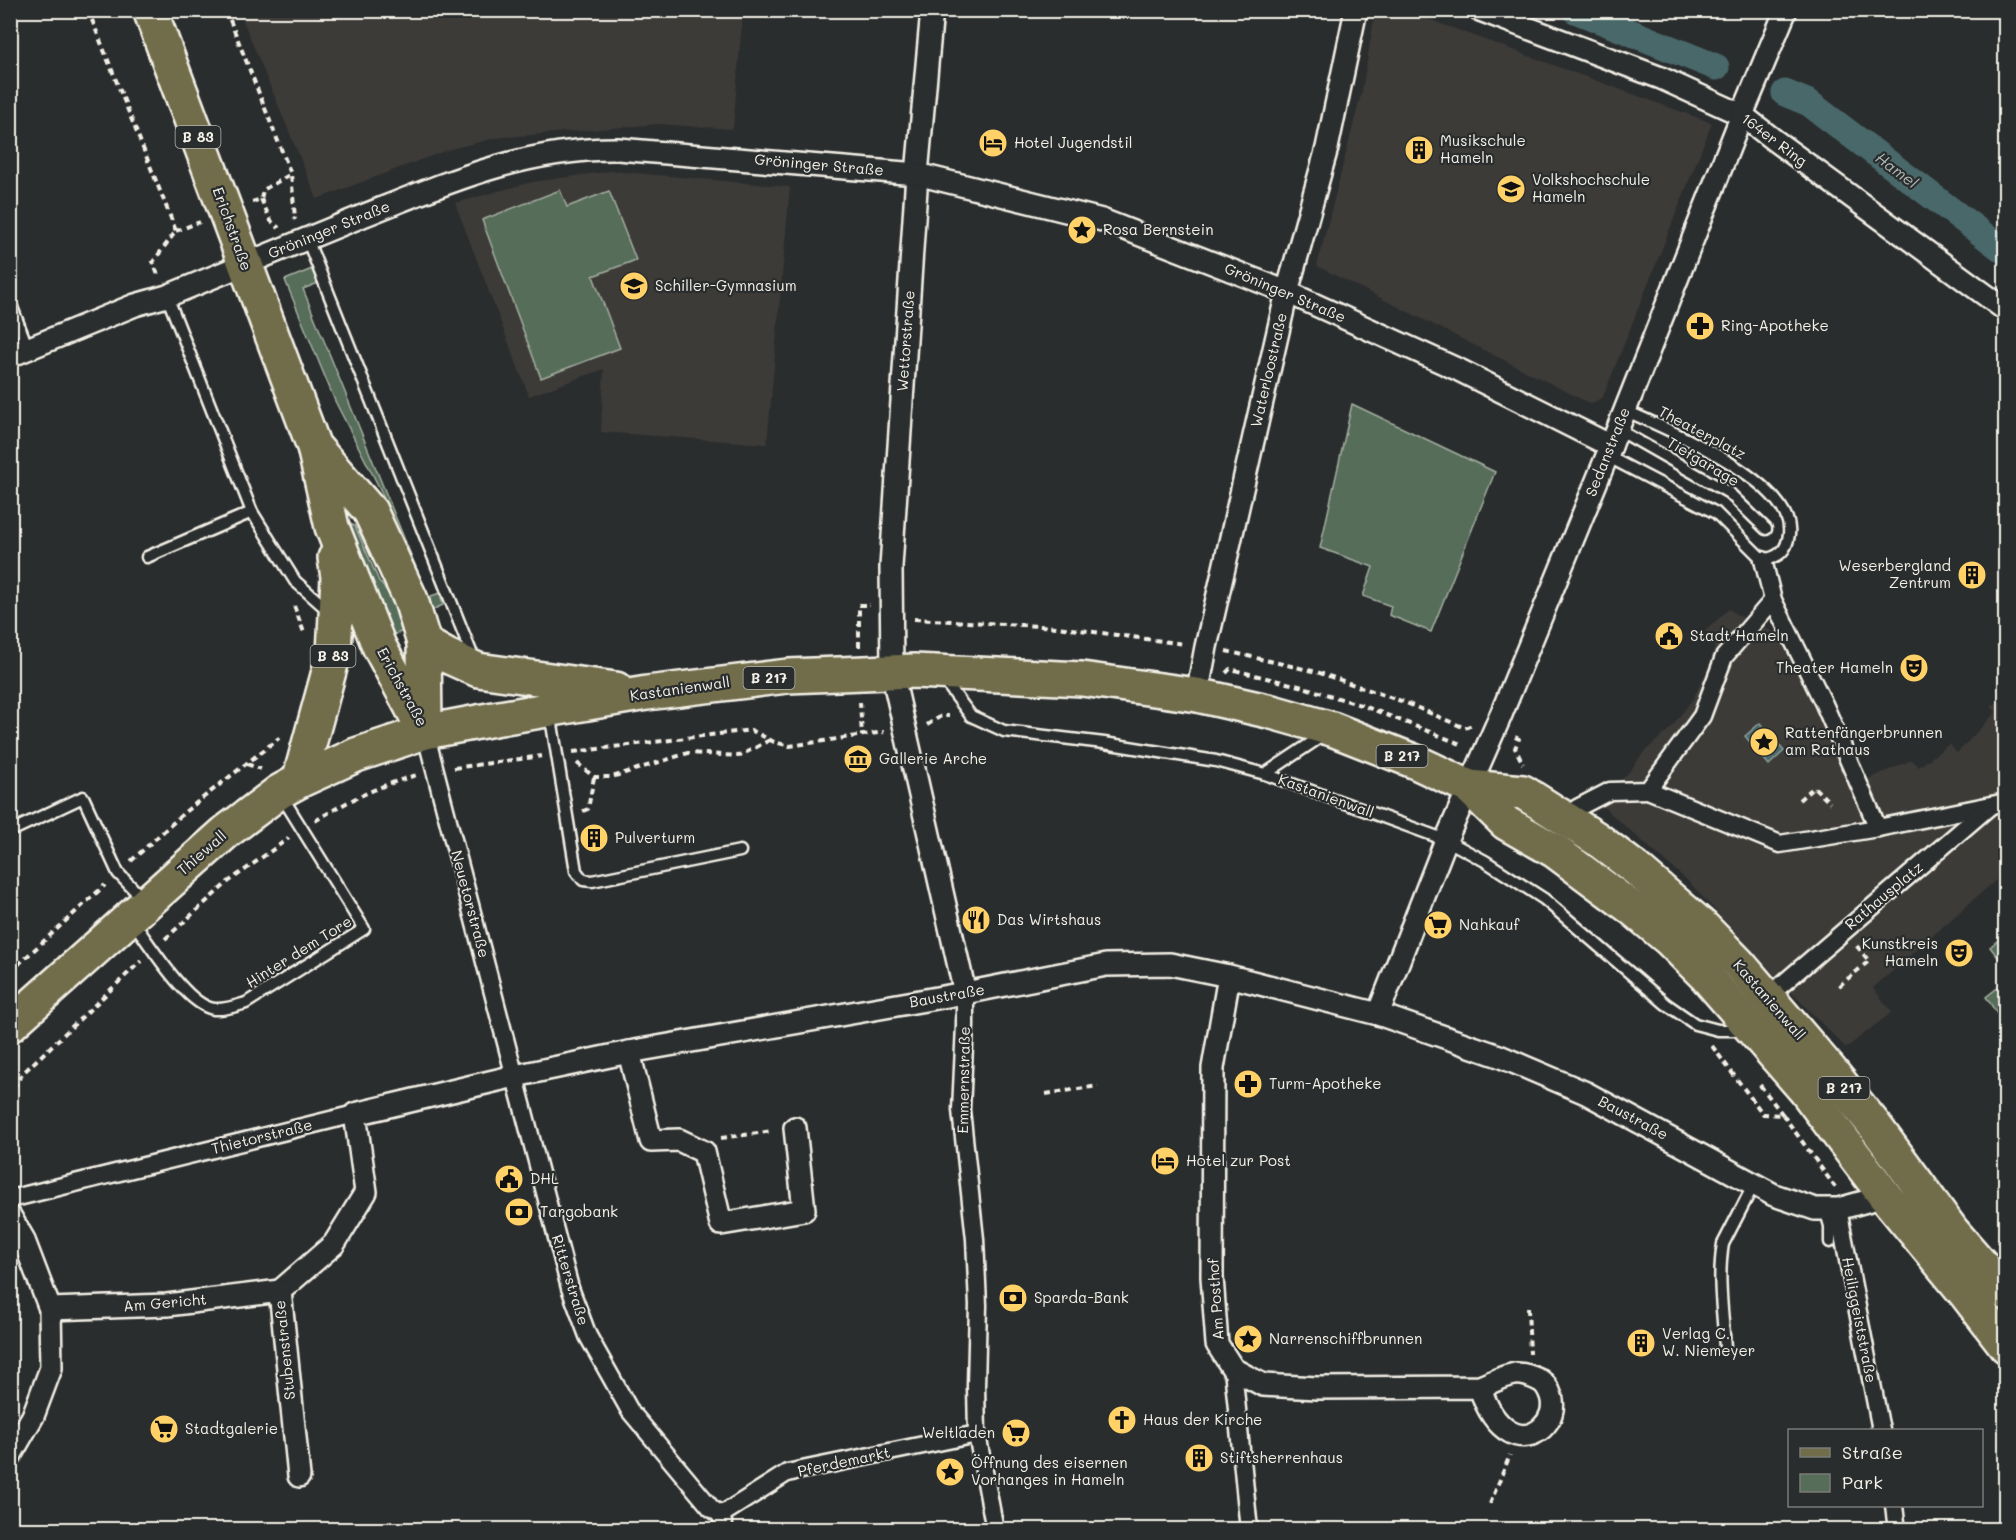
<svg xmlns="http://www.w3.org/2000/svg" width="2016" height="1540" font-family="Mali,sans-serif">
<rect width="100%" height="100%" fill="#2a2d2e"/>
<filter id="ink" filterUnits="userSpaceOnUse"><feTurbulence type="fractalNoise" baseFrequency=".0167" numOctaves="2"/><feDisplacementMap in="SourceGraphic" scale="12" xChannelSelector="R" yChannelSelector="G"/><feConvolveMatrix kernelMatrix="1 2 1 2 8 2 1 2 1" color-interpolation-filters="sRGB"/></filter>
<g filter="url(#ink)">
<g fill="#3d3a38">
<polygon points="1382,10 1406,11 1712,123 1603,397 1591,404 1317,266 1362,91 1375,13"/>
<polygon points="239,11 743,11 733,129 658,124 495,138 447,150 317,199"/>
<polygon points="612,171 790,187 767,444 601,432 604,369 529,396 455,203 532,182"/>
<polygon points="1729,609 1736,614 1801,645 1868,779 1912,760 1919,767 1949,744 1957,753 1996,712 1991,706 2005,699 2005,872 1873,988 1892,1012 1846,1048 1783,984 1689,882 1601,805 1610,791 1630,771 1643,753 1671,728 1694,697 1711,662 1716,641 1705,631"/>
</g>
<g fill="#566d5a" stroke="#a5afa1" stroke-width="1.5">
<polygon points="560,190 567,207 609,191 636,260 593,276 620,348 541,378 482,220"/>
<polygon points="312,269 318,283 303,289 428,597 440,593 443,605 432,610 425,601 380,489 335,401 285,280"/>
<polygon points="1352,404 1495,472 1431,632 1389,615 1391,606 1363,596 1373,567 1320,548"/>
<polygon points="350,524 355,526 379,581 400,607 406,630 393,635"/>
<polygon points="2005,934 2005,966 1990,947"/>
<polygon points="2005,982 2005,1026 1986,997"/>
</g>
<polygon fill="#4a686b" stroke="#8e9f9d" stroke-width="1.5" points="1760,723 1784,751 1769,765 1745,736"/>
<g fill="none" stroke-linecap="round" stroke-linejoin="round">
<g stroke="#4a686b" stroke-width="27">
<polyline points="1575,10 1716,67"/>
<polyline points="1785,93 1809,103 2006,252"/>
</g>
<g stroke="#f4f1e8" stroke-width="15">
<g id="service">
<polyline points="307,239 475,662"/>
<polyline points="167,296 252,512 295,581 330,612"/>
<polyline points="10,302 28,349"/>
<polyline points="1617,429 1729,493 1766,529"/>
<path d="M1607,456L1716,513L1763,560C1779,557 1787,551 1789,534C1795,482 1665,428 1624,410"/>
<polyline points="147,557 252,512"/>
<polyline points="944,680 971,716 1004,731 1104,743 1216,761 1265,774 1446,840 1485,861 1544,899 1666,1004 1695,1024 1718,1030 1743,1030"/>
<polyline points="550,712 576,871 583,880 592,881 740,851"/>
<polyline points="1265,774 1325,734"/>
<polyline points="15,829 83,797 118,873 144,900"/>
<path d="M133,922C150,944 186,1005 214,1009C225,1010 236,1006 246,1003L364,929L281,795"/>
<polyline points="1825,1209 1830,1226 1830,1242"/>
<path d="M1725,1348C1723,1313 1717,1278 1723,1244L1754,1184"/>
</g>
</g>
<g stroke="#f4f1e8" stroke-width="21">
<g id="pedestrian">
<polyline points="1763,560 1773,600 1824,704 1878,828"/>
<polyline points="425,732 570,1288 588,1336 630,1411 711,1508 721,1515"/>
<polyline points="1648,790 1780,844 1878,828 2006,802"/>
<polyline points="1577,808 1610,791 1648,790 1702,716 1724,657 1773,600"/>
<polyline points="1779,987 1990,806"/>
<polyline points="965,993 965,1025 961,1110 975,1239 978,1305 976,1386 977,1434 995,1530"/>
<polyline points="10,1199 355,1114"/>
<polyline points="1838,1209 1881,1430"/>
<polyline points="1233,1369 1249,1530"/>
<polyline points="1894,1506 1897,1530"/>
<polyline points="721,1515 787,1473 977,1434"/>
<polyline points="721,1515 725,1530"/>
</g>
</g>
<g stroke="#f4f1e8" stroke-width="26">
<g id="minor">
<polyline points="932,10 917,174 891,567 892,672 965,993"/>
<polyline points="1480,10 1661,78 1742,115 1774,140 2006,310"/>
<path d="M10,356L135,305L167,296C233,269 299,242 365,215C448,182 526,148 618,149L917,174L1102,220L1287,292L1459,370L1611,446"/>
<polyline points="1197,695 1206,647 1287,292 1327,148 1356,10"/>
<path d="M1229,976L1213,1068L1212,1277L1217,1344L1233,1369L1263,1385L1317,1388L1480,1387C1485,1404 1494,1423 1510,1432C1533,1445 1559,1420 1551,1396C1549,1390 1547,1385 1541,1381C1533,1377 1524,1373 1515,1374C1503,1376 1491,1383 1480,1387"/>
<polyline points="1378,1014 1446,840 1500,717 1607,456 1742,115 1786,10"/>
<polyline points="629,1052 651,1141 679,1140 704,1152 721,1224 804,1210 795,1128"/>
<polyline points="10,1216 23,1238 50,1309 51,1368 33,1416 10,1456"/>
<polyline points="280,1291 334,1244 366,1192 355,1114 515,1076 629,1052 965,993 1106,965 1170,964 1229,976 1378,1014 1499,1056 1586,1093 1774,1195 1815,1209 1838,1209 1885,1196"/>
<polyline points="280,1291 299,1476"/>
<polyline points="50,1309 167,1305 280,1291"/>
</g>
</g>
<g stroke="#f4f1e8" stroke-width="38">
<g id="primary">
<polyline points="150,10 314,447 332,527 379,646 425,732"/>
<polyline points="317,450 370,511 411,600 424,643 425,727"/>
<polyline points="424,643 447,656 478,670 616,689"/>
<polyline points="299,781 334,653 338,577 335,558"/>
<polyline points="1469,787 1523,792 1597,839 1635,868 1702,926 1739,964 1828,1068 1875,1126 1952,1231 2006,1293"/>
<polyline points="10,1025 226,832 279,792 299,781 356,755 425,732 494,719 647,693 788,676 914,671 1082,679 1197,695 1272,712 1332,729 1416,762 1469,787 1506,823 1555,851 1633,909 1670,940 1705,975 1806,1091 1885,1196 1966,1294 2006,1346"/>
</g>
</g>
<g stroke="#f4f1e8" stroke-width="4" stroke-dasharray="6 4.5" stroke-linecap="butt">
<polyline points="88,10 176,231 153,262 158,275"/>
<polyline points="226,10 291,174 295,218 293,219"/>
<polyline points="261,199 271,221 279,228"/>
<polyline points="252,202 261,199 263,190 291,174"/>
<polyline points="176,231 200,222"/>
<polyline points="294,606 305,635"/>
<polyline points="914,619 1057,627 1184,644"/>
<polyline points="859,647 859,605 870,605"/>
<polyline points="1226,651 1317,672 1404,702 1465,728 1472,725"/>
<polyline points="1226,673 1230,669 1303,687 1364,706 1463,745"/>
<polyline points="860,702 862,736"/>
<polyline points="927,725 941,716 949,716"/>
<polyline points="1515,737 1519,739 1515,748 1523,764"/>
<polyline points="573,752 751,730 774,742 790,746 884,732"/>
<polyline points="577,763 594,777 612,777 688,753 739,756 770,740"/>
<polyline points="247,764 261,769"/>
<polyline points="454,768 542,756"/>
<polyline points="1799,800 1814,787 1830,803"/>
<polyline points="583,811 588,809 594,777"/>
<path d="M315,821C347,801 380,785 417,775"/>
<polyline points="131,861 186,811 279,738"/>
<polyline points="165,939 228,882 289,838"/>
<polyline points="10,972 105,885"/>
<polyline points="1839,986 1869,961 1856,945"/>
<polyline points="1712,1046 1763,1114 1783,1115 1835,1187"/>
<polyline points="1760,1085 1783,1115"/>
<polyline points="1046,1094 1098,1086"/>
<polyline points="10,1098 13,1089 22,1074 141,961"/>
<polyline points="721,1138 773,1131"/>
<polyline points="1528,1308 1530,1354"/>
<polyline points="1490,1504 1510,1455"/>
</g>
<use href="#service" stroke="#2a2d2e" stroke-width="10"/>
<use href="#pedestrian" stroke="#2a2d2e" stroke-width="16"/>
<use href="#minor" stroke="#2a2d2e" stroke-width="21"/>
<use href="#primary" stroke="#716d4b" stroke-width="33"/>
</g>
</g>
<defs>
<g id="hotel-disc" transform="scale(1.5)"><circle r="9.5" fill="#ffd166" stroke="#2a2d2e"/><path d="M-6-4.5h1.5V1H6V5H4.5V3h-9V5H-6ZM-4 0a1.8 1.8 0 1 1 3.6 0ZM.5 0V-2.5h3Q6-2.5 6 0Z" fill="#111"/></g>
<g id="building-disc" transform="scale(1.5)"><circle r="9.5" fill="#ffd166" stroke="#2a2d2e"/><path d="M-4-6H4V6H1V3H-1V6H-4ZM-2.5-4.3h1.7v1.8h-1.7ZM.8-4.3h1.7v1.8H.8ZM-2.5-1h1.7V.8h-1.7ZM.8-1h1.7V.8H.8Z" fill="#111"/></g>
<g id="university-disc" transform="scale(1.5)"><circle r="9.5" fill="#ffd166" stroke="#2a2d2e"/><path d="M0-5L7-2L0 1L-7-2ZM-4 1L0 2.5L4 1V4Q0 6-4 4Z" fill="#111"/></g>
<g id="sight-disc" transform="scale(1.5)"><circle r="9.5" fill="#ffd166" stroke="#2a2d2e"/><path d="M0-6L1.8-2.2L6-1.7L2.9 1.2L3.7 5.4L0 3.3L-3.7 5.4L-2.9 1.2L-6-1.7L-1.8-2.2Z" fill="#111"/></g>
<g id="school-disc" transform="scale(1.5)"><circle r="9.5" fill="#ffd166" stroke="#2a2d2e"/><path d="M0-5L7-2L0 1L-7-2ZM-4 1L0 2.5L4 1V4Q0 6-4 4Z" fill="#111"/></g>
<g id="pharmacy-disc" transform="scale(1.5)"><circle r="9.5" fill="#ffd166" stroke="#2a2d2e"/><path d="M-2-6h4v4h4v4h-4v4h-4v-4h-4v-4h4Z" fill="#111"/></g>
<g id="civic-disc" transform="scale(1.5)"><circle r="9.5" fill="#ffd166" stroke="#2a2d2e"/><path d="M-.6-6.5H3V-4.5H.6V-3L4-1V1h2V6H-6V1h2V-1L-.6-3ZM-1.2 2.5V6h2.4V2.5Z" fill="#111"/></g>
<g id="theatre-disc" transform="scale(1.5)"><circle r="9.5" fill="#ffd166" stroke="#2a2d2e"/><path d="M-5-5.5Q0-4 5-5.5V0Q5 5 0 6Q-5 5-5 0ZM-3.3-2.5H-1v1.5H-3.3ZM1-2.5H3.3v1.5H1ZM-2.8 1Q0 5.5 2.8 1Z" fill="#111"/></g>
<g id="museum-disc" transform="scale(1.5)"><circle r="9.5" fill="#ffd166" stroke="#2a2d2e"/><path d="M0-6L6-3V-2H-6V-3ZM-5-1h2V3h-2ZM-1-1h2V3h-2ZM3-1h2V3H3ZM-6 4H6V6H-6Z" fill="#111"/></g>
<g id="restaurant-disc" transform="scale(1.5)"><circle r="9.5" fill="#ffd166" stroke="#2a2d2e"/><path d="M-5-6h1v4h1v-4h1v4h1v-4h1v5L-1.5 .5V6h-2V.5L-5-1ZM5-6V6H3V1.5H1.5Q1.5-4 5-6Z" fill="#111"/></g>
<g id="supermarket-disc" transform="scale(1.5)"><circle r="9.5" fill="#ffd166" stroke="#2a2d2e"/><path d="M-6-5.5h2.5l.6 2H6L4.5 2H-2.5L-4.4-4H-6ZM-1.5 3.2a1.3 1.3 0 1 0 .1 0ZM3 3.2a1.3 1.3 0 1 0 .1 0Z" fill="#111"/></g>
<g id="bank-disc" transform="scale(1.5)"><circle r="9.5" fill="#ffd166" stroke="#2a2d2e"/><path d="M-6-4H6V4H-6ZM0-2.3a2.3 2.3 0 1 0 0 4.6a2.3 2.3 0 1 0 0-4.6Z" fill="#111"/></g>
<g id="church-disc" transform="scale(1.5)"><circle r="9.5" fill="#ffd166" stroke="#2a2d2e"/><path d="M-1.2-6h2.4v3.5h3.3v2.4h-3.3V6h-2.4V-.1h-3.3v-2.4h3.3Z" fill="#111"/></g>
</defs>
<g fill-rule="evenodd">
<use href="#hotel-disc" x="993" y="143"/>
<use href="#building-disc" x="1419" y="150"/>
<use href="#university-disc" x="1511" y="189"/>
<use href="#sight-disc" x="1082" y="230"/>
<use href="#school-disc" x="634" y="286"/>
<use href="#pharmacy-disc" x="1700" y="326"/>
<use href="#building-disc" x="1972" y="575"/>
<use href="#civic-disc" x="1669" y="636"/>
<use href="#theatre-disc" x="1914" y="668"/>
<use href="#sight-disc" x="1764" y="742"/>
<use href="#museum-disc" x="858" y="759"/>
<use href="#building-disc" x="594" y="838"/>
<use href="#restaurant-disc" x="976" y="920"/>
<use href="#supermarket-disc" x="1438" y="925"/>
<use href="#theatre-disc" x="1959" y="953"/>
<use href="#pharmacy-disc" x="1248" y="1084"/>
<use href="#hotel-disc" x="1165" y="1161"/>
<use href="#civic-disc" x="509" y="1179"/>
<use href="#bank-disc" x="519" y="1212"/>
<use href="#bank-disc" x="1013" y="1298"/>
<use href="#sight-disc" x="1248" y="1339"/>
<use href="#building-disc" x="1641" y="1343"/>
<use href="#church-disc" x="1122" y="1420"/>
<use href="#supermarket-disc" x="164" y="1429"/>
<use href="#supermarket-disc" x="1016" y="1433"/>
<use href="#building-disc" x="1199" y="1458"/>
<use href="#sight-disc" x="950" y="1472"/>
</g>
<g text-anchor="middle" stroke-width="4.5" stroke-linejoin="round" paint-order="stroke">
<g fill="#2a2d2e" stroke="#b7b6b0" stroke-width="1.5">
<rect x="175.5" y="126" width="45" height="22" rx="4.5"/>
<rect x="310.5" y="645" width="45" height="22" rx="4.5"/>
<rect x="743.5" y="667" width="51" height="22" rx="4.5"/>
<rect x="1376.5" y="745" width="51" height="22" rx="4.5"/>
<rect x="1818.5" y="1077" width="51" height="22" rx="4.5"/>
</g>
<g font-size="14" font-weight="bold" fill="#f4f1e8">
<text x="198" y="142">B 83</text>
<text x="333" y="661">B 83</text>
<text x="769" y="683">B 217</text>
<text x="1402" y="761">B 217</text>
<text x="1844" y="1093">B 217</text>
</g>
<g font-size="15" fill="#f4f1e8" stroke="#2a2d2e">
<text transform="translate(1774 140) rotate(37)" y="5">164er Ring</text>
<text transform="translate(819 165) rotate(5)" y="5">Gröninger Straße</text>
<text transform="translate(232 229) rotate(70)" y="5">Erichstraße</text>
<text transform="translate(329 230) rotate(-22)" y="5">Gröninger Straße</text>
<text transform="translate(1285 293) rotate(23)" y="5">Gröninger Straße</text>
<text transform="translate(906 341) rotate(-86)" y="5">Wettorstraße</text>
<text transform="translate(1269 370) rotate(-77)" y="5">Waterloostraße</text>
<text transform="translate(1702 433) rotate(28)" y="5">Theaterplatz</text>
<text transform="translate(1608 452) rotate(-68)" y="5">Sedanstraße</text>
<text transform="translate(1703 462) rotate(31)" y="5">Tiefgarage</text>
<text transform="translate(402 687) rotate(61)" y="5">Erichstraße</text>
<text transform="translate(680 689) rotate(-8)" y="5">Kastanienwall</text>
<text transform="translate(1326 796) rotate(20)" y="5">Kastanienwall</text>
<text transform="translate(202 853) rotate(-41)" y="5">Thiewall</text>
<text transform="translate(1884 896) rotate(-40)" y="5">Rathausplatz</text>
<text transform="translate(470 904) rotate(75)" y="5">Neuetorstraße</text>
<text transform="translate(299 952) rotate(-32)" y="5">Hinter dem Tore</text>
<text transform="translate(947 996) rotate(-10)" y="5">Baustraße</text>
<text transform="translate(1769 1000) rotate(49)" y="5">Kastanienwall</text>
<text transform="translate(964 1080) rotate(-89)" y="5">Emmernstraße</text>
<text transform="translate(1633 1118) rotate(28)" y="5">Baustraße</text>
<text transform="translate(262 1137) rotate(-14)" y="5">Thietorstraße</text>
<text transform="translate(570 1280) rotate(73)" y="5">Ritterstraße</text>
<text transform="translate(1216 1299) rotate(-94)" y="5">Am Posthof</text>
<text transform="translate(165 1303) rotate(-5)" y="5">Am Gericht</text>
<text transform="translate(1859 1320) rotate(79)" y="5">Heiliggeiststraße</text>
<text transform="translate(285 1350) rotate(-96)" y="5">Stubenstraße</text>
<text transform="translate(844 1462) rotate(-12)" y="5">Pferdemarkt</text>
</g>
<g font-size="15" fill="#f4f1e8" stroke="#2a2d2e" text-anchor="start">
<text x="1440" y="146">Musikschule<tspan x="1440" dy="17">Hameln</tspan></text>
<text x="1014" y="148">Hotel Jugendstil</text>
<text x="1532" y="185">Volkshochschule<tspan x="1532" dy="17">Hameln</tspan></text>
<text x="1103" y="235">Rosa Bernstein</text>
<text x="655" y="291">Schiller-Gymnasium</text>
<text x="1721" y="331">Ring-Apotheke</text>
<text x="1951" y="571" text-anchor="end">Weserbergland<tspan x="1951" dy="17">Zentrum</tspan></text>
<text x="1690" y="641">Stadt Hameln</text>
<text x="1893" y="673" text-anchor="end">Theater Hameln</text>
<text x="1785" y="738">Rattenfängerbrunnen<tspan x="1785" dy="17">am Rathaus</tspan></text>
<text x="879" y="764">Gallerie Arche</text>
<text x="615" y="843">Pulverturm</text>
<text x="997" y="925">Das Wirtshaus</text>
<text x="1459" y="930">Nahkauf</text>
<text x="1938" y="949" text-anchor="end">Kunstkreis<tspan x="1938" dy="17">Hameln</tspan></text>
<text x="1269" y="1089">Turm-Apotheke</text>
<text x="1186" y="1166">Hotel zur Post</text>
<text x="530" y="1184">DHL</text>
<text x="540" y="1217">Targobank</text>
<text x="1034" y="1303">Sparda-Bank</text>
<text x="1662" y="1339">Verlag C.<tspan x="1662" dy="17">W. Niemeyer</tspan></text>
<text x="1269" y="1344">Narrenschiffbrunnen</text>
<text x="1143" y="1425">Haus der Kirche</text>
<text x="185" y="1434">Stadtgalerie</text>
<text x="995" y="1438" text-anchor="end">Weltladen</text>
<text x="1220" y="1463">Stiftsherrenhaus</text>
<text x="971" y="1468">Öffnung des eisernen<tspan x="971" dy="17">Vorhanges in Hameln</tspan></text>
</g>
<g font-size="16" font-style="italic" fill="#b0bab6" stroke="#2a2d2e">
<text transform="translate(1897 170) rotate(37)" y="6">Hamel</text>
</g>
</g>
<rect width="2016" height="1540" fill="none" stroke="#2a2d2e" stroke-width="36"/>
<rect x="18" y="18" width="1980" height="1504" fill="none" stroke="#f4f1e8" stroke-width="2" filter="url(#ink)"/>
<rect x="1788" y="1429" width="195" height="78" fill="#2a2d2e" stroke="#7b7b78" stroke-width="1.5"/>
<rect x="1800" y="1448" width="30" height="9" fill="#716d4b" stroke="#7b7b78" stroke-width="1.5"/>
<text x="1842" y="1459" font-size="18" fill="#f4f1e8">Straße</text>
<rect x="1800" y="1474" width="30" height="18" fill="#566d5a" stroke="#7b7b78" stroke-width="1.5"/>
<text x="1842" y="1489" font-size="18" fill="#f4f1e8">Park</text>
</svg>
